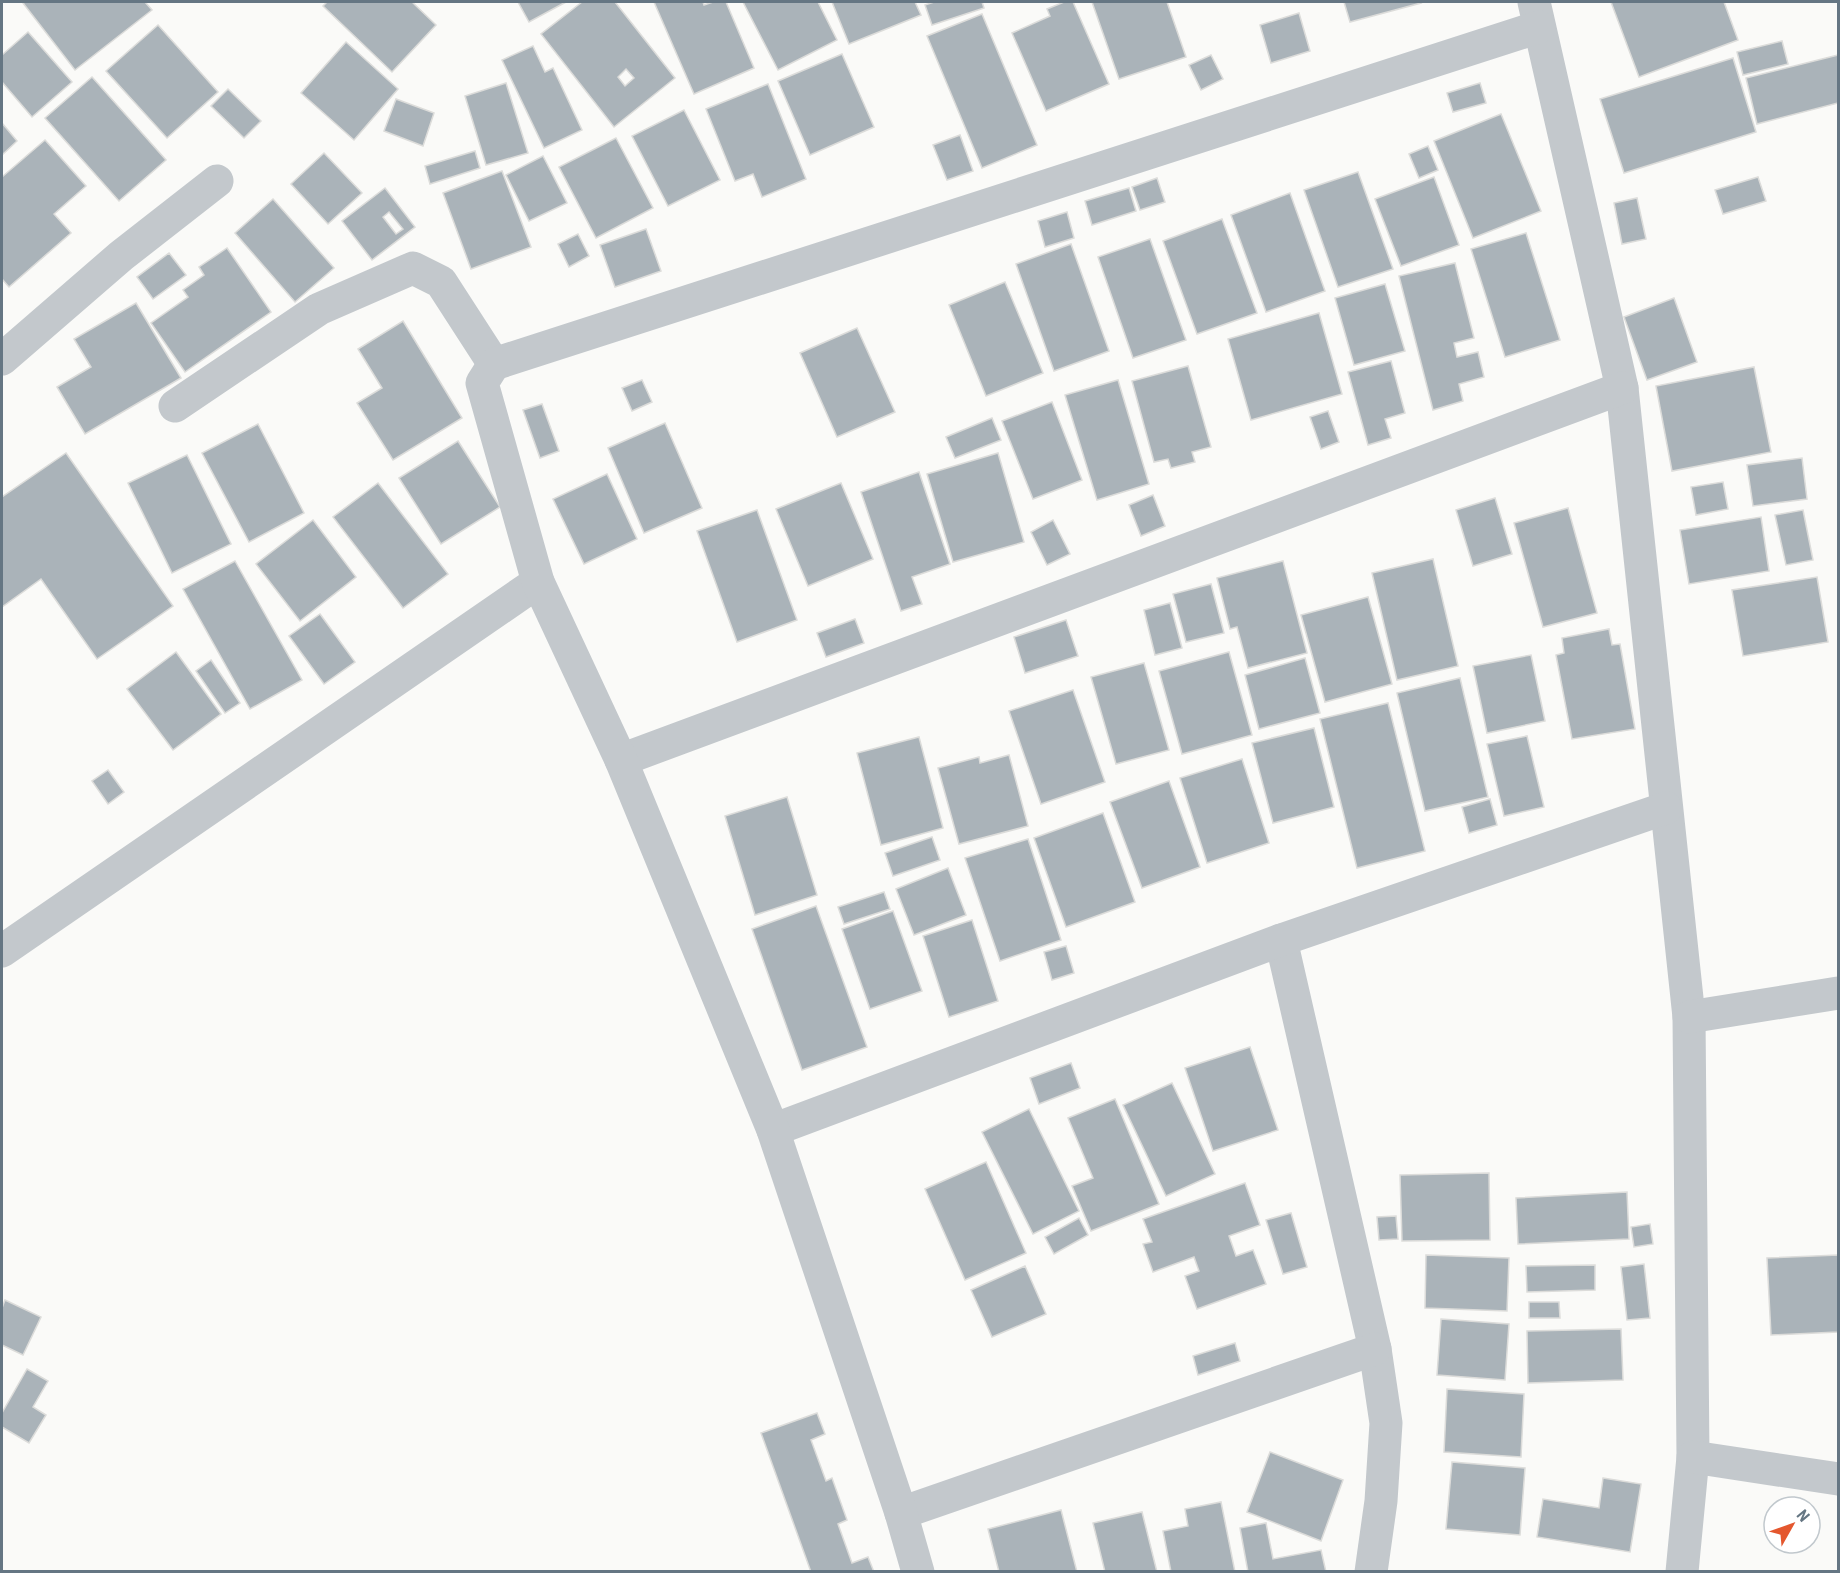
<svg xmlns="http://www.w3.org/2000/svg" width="1840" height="1573" font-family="'Roboto Condensed',sans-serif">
<rect width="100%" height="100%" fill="#fafaf8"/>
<g fill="#aab3b9" stroke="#dcdcda" stroke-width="1.5" fill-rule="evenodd">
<polygon points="25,2 145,2 152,10 75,70 23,3"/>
<polygon points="327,2 412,2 436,25 392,72 323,6"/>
<polygon points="518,2 566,2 529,22"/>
<path d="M582,2H615L675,78L614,127L541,34ZM626,69L634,78L625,86L618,77Z"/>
<polygon points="654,2 703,2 704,5 713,2 726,2 754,68 694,94"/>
<polygon points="743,2 818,2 837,40 778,70"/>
<polygon points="832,2 915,2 921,15 849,44"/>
<polygon points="934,2 982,2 984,8 932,25 925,5"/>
<polygon points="1064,2 1073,2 1109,84 1046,111 1012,33 1050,16 1047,9"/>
<polygon points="1092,2 1167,2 1186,57 1119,79"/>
<polygon points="1344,2 1420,2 1421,3 1350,22"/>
<polygon points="1611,2 1724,2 1738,40 1639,77"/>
<polygon points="1299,13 1310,51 1271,63 1260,25"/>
<polygon points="982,14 1037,145 982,168 927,36"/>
<polygon points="158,25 218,92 167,138 106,71"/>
<polygon points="28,32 72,82 32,117 2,82 2,55"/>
<polygon points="1782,41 1788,64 1743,75 1737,52"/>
<polygon points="346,42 398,89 354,140 301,93"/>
<polygon points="533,46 545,72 553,68 582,130 544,148 502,60"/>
<polygon points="842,54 874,127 810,155 778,81"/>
<polygon points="1211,55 1223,79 1201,90 1189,65"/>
<polygon points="1838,55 1838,103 1757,124 1746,78"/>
<polygon points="1733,58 1756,132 1624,173 1600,99"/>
<polygon points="92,77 166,160 119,201 45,118"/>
<polygon points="506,83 528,153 486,165 465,96"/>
<polygon points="1480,83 1486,103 1453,112 1447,93"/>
<polygon points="768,84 806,179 762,197 753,174 735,181 706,109"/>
<polygon points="228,89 261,121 244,138 211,106"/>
<polygon points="396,99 434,113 423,146 384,131"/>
<polygon points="684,110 720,180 668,206 632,136"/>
<polygon points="1501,114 1541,211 1473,238 1434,141"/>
<polygon points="2,123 17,141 2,155"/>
<polygon points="960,135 973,171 947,180 933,145"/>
<polygon points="616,138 653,208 596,238 559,167"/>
<polygon points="45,140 86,186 54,214 71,233 9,287 2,279 2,177"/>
<polygon points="1428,146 1438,170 1419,178 1409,154"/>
<polygon points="475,151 480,168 430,184 425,166"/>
<polygon points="324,153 362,193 328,224 291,184"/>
<polygon points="543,156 567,203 529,221 506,175"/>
<polygon points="502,171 531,247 471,269 443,193"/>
<polygon points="1358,172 1393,269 1338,287 1304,190"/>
<polygon points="1434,177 1459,245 1401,266 1375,199"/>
<polygon points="1758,177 1766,201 1723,214 1715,190"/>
<polygon points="1157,178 1165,202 1140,210 1132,187"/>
<path d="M385,188L415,227L372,260L342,221ZM389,212L403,229L396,234L383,217Z"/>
<polygon points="1129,188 1136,211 1092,225 1085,201"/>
<polygon points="1290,193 1325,291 1266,312 1231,215"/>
<polygon points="1637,198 1646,239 1622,244 1614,203"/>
<polygon points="273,199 334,268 295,302 235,233"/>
<polygon points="1067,212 1074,238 1045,247 1038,221"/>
<polygon points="1222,219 1257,313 1197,334 1163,241"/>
<polygon points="646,229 661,271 615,287 600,245"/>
<polygon points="1526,233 1560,340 1505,357 1471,249"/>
<polygon points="578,234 589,256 569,267 558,244"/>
<polygon points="1150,239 1186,340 1133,358 1098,257"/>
<polygon points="1071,244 1109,351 1054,371 1016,264"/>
<polygon points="227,248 271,312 185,372 151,323 188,297 183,290 204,275 199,267"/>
<polygon points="169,253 186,275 153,299 137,277"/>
<polygon points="1455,263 1474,338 1454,343 1457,357 1478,352 1484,377 1459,384 1463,401 1433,410 1399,276"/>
<polygon points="1005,282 1043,373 986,396 949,305"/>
<polygon points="1385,284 1405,351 1354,365 1335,298"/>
<polygon points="1674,298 1697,362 1647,380 1624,317"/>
<polygon points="136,303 181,378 85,434 57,387 91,367 74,339"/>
<polygon points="1319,313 1342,394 1251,420 1228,339"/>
<polygon points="403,321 462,418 393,460 357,403 382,388 358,349"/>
<polygon points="857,328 895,412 837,437 800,353"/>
<polygon points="1391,361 1405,413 1385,419 1391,438 1368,445 1348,372"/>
<polygon points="1188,366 1211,447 1192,452 1195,462 1171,468 1168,459 1154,462 1132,381"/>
<polygon points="1754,367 1771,452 1672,471 1656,386"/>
<polygon points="642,380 652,402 632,411 622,388"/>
<polygon points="1118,380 1149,484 1097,500 1065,395"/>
<polygon points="1052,402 1082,480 1033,499 1002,421"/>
<polygon points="542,404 559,451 540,458 523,410"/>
<polygon points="1328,411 1339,442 1321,449 1310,417"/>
<polygon points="992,418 1001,440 955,458 946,437"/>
<polygon points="665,423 702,508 644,533 608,448"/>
<polygon points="258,424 304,513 249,542 202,453"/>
<polygon points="458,441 500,507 441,544 399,478"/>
<polygon points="66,453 173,606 97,659 41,579 2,607 2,497"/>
<polygon points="998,453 1024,542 953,562 927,474"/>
<polygon points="187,455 231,544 172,573 128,483"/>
<polygon points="1802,458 1807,499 1753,506 1747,465"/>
<polygon points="919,472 950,564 912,577 922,604 901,611 861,492"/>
<polygon points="607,474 637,539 584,564 553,499"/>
<polygon points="1723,482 1728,509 1696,515 1691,487"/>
<polygon points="378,483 448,574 403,608 333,517"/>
<polygon points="841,483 873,559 808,586 776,509"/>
<polygon points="1153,495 1165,526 1141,536 1129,505"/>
<polygon points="1495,498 1512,554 1473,566 1456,510"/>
<polygon points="1568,508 1597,613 1543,627 1514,523"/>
<polygon points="757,510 797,620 737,642 697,531"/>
<polygon points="1803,510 1813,560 1786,565 1775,515"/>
<polygon points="1761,517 1769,571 1689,584 1680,530"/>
<polygon points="313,520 356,577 300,621 256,564"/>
<polygon points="1053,520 1070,554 1047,565 1031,532"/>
<polygon points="1433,559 1458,666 1397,680 1372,573"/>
<polygon points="235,561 302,680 250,709 183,589"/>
<polygon points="1283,561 1307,653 1248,668 1237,627 1230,629 1217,578"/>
<polygon points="1817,577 1828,642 1743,656 1732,590"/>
<polygon points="1211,584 1224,633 1186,642 1173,594"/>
<polygon points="1368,597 1392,684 1325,702 1301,615"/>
<polygon points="1170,603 1182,648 1155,655 1144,610"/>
<polygon points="320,614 355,662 324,684 289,636"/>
<polygon points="855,619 864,643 826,657 817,633"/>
<polygon points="1066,620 1078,656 1025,673 1014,637"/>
<polygon points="1609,629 1612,645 1620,644 1635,729 1572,739 1556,655 1564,653 1562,638"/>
<polygon points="176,652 221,714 173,750 127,689"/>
<polygon points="1229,652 1252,735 1182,754 1159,671"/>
<polygon points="1531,655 1545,721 1487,733 1473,666"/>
<polygon points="1305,658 1320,713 1259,729 1245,675"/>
<polygon points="211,660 240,703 225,713 196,671"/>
<polygon points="1144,663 1169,750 1116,764 1091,677"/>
<polygon points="1460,678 1488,797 1425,811 1397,693"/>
<polygon points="1073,690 1105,782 1041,804 1009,711"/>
<polygon points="1388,703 1425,851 1357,868 1320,719"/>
<polygon points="1314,728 1334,807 1273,823 1252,743"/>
<polygon points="1527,736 1544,807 1504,816 1487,744"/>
<polygon points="919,737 943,828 881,845 857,753"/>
<polygon points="1009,755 1028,826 959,844 938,768 979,757 980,763"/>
<polygon points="1242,759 1269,843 1207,863 1180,778"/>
<polygon points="108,770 124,792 108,804 92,781"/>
<polygon points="1169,781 1200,867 1142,888 1110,802"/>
<polygon points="787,797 817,895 755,915 725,816"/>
<polygon points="1490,799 1497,825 1469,833 1462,807"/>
<polygon points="1103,813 1135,902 1066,927 1034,838"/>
<polygon points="932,837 940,860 893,876 885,853"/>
<polygon points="1028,839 1061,940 1000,961 965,858"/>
<polygon points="948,868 966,915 914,935 896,889"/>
<polygon points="884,892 890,909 844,924 838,907"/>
<polygon points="816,906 867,1047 802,1070 752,929"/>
<polygon points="893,911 922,991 870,1009 842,929"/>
<polygon points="972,920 998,1001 949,1017 923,936"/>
<polygon points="1066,946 1074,973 1052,980 1044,952"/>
<polygon points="1250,1047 1278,1130 1213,1151 1185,1068"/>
<polygon points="1071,1063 1080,1088 1039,1104 1030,1078"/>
<polygon points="1172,1083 1215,1174 1166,1196 1123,1105"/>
<polygon points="1115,1099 1159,1204 1091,1231 1072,1186 1093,1178 1068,1118"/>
<polygon points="1029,1109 1079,1211 1033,1234 982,1132"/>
<polygon points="986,1162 1026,1253 965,1280 925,1189"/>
<polygon points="1489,1173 1490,1240 1402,1241 1400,1175"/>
<polygon points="1245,1183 1260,1225 1229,1236 1236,1256 1253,1250 1266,1284 1197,1309 1185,1276 1199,1271 1194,1257 1153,1272 1143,1244 1152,1242 1143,1219"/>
<polygon points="1627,1192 1629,1239 1518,1244 1516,1198"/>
<polygon points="1291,1213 1307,1267 1283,1274 1266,1220"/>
<polygon points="1396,1216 1398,1239 1379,1240 1377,1217"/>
<polygon points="1079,1218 1088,1235 1054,1254 1045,1237"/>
<polygon points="1650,1224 1653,1244 1634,1247 1631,1227"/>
<polygon points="1426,1255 1509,1258 1507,1311 1425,1308"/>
<polygon points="1838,1255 1838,1332 1771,1335 1767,1258"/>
<polygon points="1644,1264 1650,1318 1627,1320 1621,1267"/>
<polygon points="1595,1265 1595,1290 1527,1292 1526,1266"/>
<polygon points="1025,1266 1046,1314 992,1337 971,1290"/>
<polygon points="5,1300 41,1317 23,1355 2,1345 2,1308"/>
<polygon points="1529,1302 1559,1302 1560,1318 1529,1318"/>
<polygon points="1441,1319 1509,1324 1505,1380 1437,1375"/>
<polygon points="1621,1329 1623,1380 1528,1383 1527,1331"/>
<polygon points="1235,1343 1240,1361 1198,1375 1193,1356"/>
<polygon points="27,1369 48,1381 33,1407 46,1415 29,1443 2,1427 2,1413"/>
<polygon points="1447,1389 1524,1394 1521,1457 1444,1452"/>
<polygon points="817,1413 825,1434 811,1440 826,1481 832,1478 847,1520 838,1524 852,1563 868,1557 874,1572 811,1572 761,1433"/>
<polygon points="1270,1452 1343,1480 1321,1541 1247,1512"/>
<polygon points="1452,1462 1525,1468 1520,1535 1446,1529"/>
<polygon points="1603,1478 1641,1484 1630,1552 1537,1537 1543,1499 1599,1508"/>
<polygon points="1221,1502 1235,1572 1171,1572 1163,1531 1188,1526 1185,1509"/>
<polygon points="1061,1510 1077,1572 999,1572 988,1529"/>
<polygon points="1142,1512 1157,1572 1105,1572 1093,1523"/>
<polygon points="1266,1523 1273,1559 1321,1550 1326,1572 1248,1572 1240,1528"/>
</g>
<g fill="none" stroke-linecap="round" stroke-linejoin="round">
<g stroke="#c3c8cc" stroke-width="33">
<polyline points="1534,2 1622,388 1689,1017 1693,1457 1682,1572"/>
<polyline points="2,359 121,256 217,181"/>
<polyline points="175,406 319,309 413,268 441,282 494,364"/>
<polyline points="621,760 1622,388"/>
<polyline points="1281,940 1375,1349 1386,1423 1381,1501 1371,1572"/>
<polyline points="2,951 538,582"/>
<polyline points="1689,1017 1838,993"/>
<polyline points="773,1130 1281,940 1666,808"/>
<polyline points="1693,1457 1838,1479"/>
<polyline points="901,1513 1375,1349"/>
<polyline points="918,1572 901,1513 773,1130 621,760 538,582 482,383 494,364 1539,27"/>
</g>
</g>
<rect width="1840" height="1573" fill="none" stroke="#657683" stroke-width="6"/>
<g transform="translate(1792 1525) rotate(50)"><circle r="28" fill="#ffffff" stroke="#c1c8cd" stroke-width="1.5"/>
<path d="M0-4.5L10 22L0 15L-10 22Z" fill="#e4572e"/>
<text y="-9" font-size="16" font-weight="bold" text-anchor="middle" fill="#657683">N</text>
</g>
</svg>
